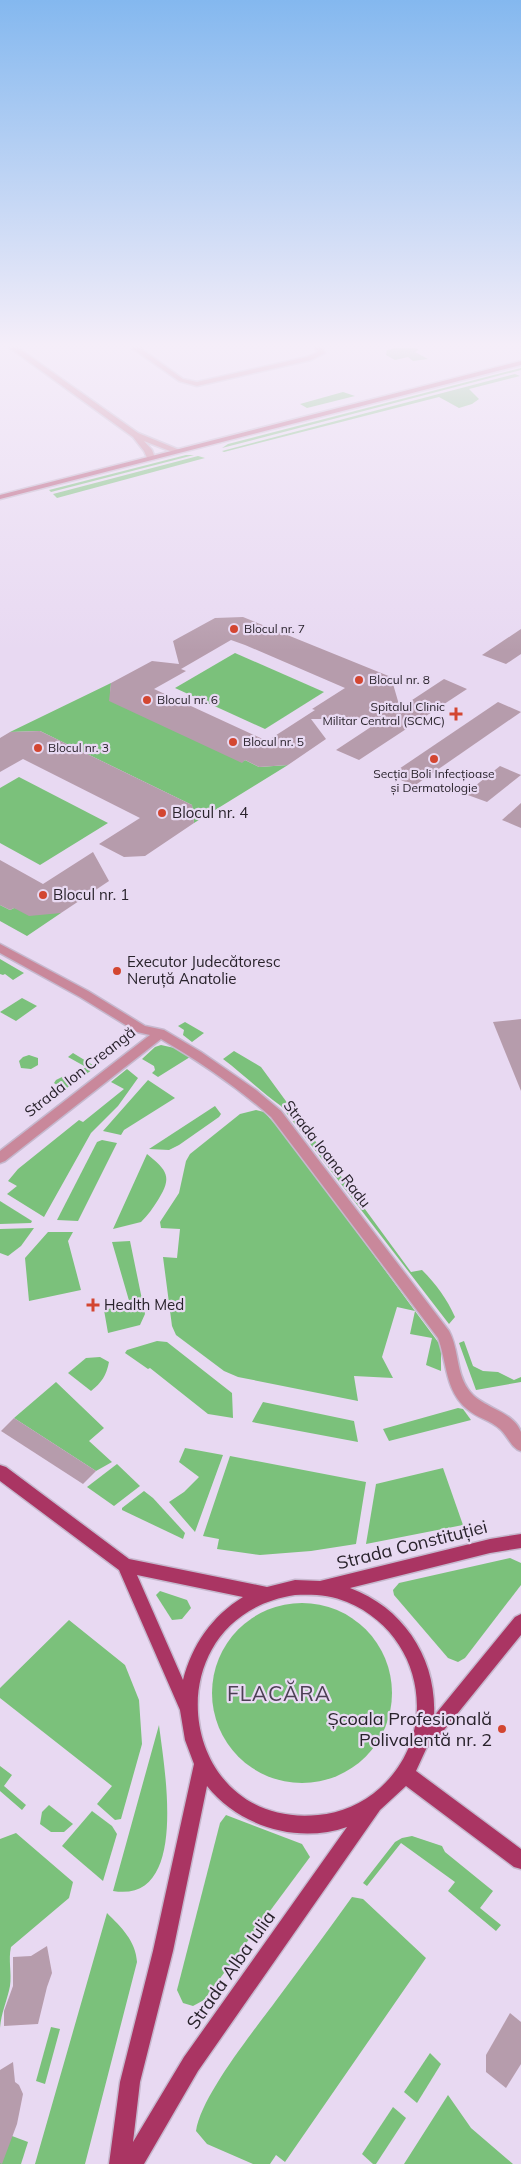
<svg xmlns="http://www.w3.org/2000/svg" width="521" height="2164" font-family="Mulish,sans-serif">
<rect width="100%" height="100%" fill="#e8d9f2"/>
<g fill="#7bc17b">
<polygon points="395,348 415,348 419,350 415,352 428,359 413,361 408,357 395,360 386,355 387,350"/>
<polygon points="521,368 521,370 222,448 228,444"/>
<polygon points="515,374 520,376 469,389 479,399 472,404 459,408 439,397 224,452 222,451"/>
<polygon points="343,392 355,396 307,408 300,404"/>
<polygon points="186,455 194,455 51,492 49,490"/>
<polygon points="198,456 205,458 57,498 53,494"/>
<polygon points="235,653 324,692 265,729 175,688"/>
<polygon points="111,683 110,697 242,762 245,760 259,767 288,765 194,823 192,805 40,731 10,732"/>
<polygon points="19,777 108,823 40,865 0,843 0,788"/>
<polygon points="0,905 10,910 14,908 61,913 27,936 0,921"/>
<polygon points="0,959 24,973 13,980 5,974 3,975 0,974"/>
<polygon points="22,998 37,1006 16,1021 0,1012"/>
<polygon points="185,1022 204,1033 192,1042 183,1035 184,1030 178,1026"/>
<polygon points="161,1045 179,1049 190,1057 158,1077 152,1073 155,1070 154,1066 142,1059 155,1047"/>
<path d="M234,1051L261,1067L411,1272L422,1270C436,1284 447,1299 455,1317L449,1324L281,1106C260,1091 243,1074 223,1059Z"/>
<polygon points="73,1053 96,1067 64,1090 54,1083 56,1080 64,1076 72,1077 86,1067 68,1057"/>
<polygon points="29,1055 38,1058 38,1065 31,1069 21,1068 19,1061 23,1057"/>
<polygon points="127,1069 138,1078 118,1106 91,1133 44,1217 7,1194 17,1186 8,1181 18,1169 79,1120 83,1122 124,1089 111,1082"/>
<polygon points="148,1080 175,1098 124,1130 121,1135 103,1131"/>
<polygon points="215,1106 221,1114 219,1117 179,1145 169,1150 149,1149"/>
<polygon points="256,1110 264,1112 287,1137 415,1311 441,1346 441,1371 426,1365 432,1338 410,1334 415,1311 397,1307 382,1357 393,1378 354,1376 358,1401 238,1377 224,1371 176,1335 172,1326 163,1257 177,1258 180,1229 161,1228 160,1222 179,1193 186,1161 190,1154 240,1114"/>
<polygon points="102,1140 117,1143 78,1221 57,1220 97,1142"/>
<path d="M147,1154C167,1170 173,1177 158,1200C153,1208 148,1215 141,1222L113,1229Z"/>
<polygon points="0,1201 32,1221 31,1223 0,1224"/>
<polygon points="34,1228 21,1246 8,1256 0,1253 0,1229"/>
<polygon points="48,1232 73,1232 68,1241 81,1290 29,1301 25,1258"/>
<polygon points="130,1241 145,1314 140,1325 108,1333 104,1310 130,1304 112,1242"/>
<polygon points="157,1341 167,1342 232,1393 233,1418 208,1414 150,1368 148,1369 125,1353 127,1350"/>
<polygon points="464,1341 473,1366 483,1371 498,1372 514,1380 521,1377 521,1382 476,1390 459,1343"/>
<path d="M100,1357L109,1362C106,1376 102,1382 91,1391L68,1373L86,1358Z"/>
<polygon points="56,1382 104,1428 89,1441 112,1462 96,1471 14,1418"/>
<polygon points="263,1402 354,1421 358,1442 252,1422"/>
<polygon points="458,1408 463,1409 471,1420 389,1441 383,1429"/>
<polygon points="185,1448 223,1455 195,1532 169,1502 184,1492 199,1477 179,1462"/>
<polygon points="230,1456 366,1482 356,1544 311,1551 260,1555 217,1549 219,1539 203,1536"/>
<polygon points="117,1464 140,1486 114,1506 87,1487"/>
<polygon points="443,1468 463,1525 366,1544 376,1484"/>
<polygon points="144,1491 153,1498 185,1533 183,1539 122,1510 122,1508"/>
<polygon points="510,1558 521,1563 521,1585 465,1658 458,1662 448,1658 394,1595 393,1590 399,1583"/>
<polygon points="160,1591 187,1600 191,1608 182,1619 172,1620 156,1595"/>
<circle cx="302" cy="1693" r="90"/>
<polygon points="69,1620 125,1665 139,1700 142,1744 121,1819 115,1820 97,1804 112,1786 0,1698 0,1688"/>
<path d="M159,1725C164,1767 190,1904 113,1891Z"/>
<polygon points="0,1766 12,1775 4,1786 26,1805 22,1810 0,1791"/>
<polygon points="49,1805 73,1824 64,1832 51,1832 40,1824 42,1812"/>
<polygon points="92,1811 112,1826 117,1834 103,1881 62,1846"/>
<polygon points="226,1815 302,1844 310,1857 204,2000 193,2006 183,2003 177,1990 220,1823"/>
<path d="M16,1833L73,1882L69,1898L11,1947C8,1960 12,1973 10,1986C7,2001 1,2013 0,2028V1839Z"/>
<polygon points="412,1836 442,1846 445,1852 493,1891 480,1908 501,1925 496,1931 448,1891 455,1882 401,1843 367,1886 363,1883 395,1842 402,1838"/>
<path d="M352,1897L363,1899L426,1958L285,2162L276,2155L270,2164H253L207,2144L196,2131C201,2096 253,2032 275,2002C301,1967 327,1932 352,1897Z"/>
<path d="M107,1913C121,1927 136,1941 137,1962L85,2164H35Z"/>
<polygon points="51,2027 60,2029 45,2084 36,2081"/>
<polygon points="430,2053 441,2064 417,2103 404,2092"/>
<polygon points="448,2095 471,2128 513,2164 404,2164"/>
<polygon points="393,2107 406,2118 376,2164 373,2164 362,2154"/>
<polygon points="12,2136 28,2142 21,2164 0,2164 0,2143"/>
</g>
<g fill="#b69cac" fill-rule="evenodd">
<path d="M243,617L391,677L400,708L444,679L467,689L359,760L336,750L383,719H311L326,739L288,765L259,767L245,760L242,763L109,701L111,683L152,661L179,664L173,641L215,618ZM231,640L245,645L345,688L312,709L315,710L267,741L154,689L186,671L181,669Z"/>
<polygon points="521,629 521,654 506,664 482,655"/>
<polygon points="498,702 521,712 414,786 390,775"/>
<polygon points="40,731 192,805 194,823 145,856 124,857 99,844 140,818 23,759 0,772 0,738 10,732"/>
<polygon points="500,766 521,775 487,802 465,794"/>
<polygon points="521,803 521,828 502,820"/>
<polygon points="93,852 109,881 61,913 29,916 14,908 10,910 0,905 0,860 43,884"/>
<polygon points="521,1019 521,1091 493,1022"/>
<polygon points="14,1418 96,1471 83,1484 1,1431"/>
<polygon points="47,1946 52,1973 47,1987 38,2024 4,2026 4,2011 13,1986 13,1957 31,1956"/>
<polygon points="510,2013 521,2022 521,2064 506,2088 486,2072 486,2055"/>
<polygon points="13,2062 15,2082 19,2085 23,2094 17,2124 2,2164 0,2163 0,2070"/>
</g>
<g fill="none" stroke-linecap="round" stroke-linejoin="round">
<g stroke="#c6b8ce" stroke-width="3">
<g id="street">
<polygon points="10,348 18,348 138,433 182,451 175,453 144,441 152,450 155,458 148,460 144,451 133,437"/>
<polygon points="132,348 140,348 183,379 197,382 307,357 318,352 315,348 322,348 325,353 311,360 197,386 179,381"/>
<path d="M0,944L88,991L145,1026L164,1030L201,1052L256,1090L281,1111L449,1331C459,1349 456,1372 468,1389C480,1408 513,1410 521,1432C521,1437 521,1446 521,1451C511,1448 508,1436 500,1429C490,1420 477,1418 467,1409C445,1391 447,1362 438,1338L271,1117C237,1087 200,1062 161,1039L5,1161L0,1163V1151L150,1035L137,1032L80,997L0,953Z"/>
</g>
</g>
<g stroke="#c6b8ce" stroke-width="3">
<polygon id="secondary" points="521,361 521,365 0,499 0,495"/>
</g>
<g stroke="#c6b8ce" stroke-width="3">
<path id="primary" d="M0,1465L6,1467L129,1559L267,1587L295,1580L320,1581L490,1539L521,1534V1548L490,1553L350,1588C404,1608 437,1659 434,1716L515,1617L521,1614V1635L432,1745L427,1747L416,1771L521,1849V1869L514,1867L406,1786L380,1810L198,2071L144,2164H109L120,2082L153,1951L194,1764L185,1740L180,1710L119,1570L0,1481ZM137,1575L243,1597C212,1616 192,1645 183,1680ZM295,1595C313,1594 331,1595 347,1602C424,1634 441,1733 380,1788C362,1804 341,1813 318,1815C175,1829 150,1617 295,1595ZM207,1786C240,1827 298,1844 347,1827L184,2057L133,2142L140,2082L173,1951Z"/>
</g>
<use href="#street" fill="#c9889b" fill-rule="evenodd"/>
<use href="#secondary" fill="#b85b7a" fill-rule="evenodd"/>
<use href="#primary" fill="#aa3563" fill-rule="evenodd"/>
</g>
<linearGradient id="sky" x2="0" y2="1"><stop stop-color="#84b8ef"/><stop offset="0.53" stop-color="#f5eef9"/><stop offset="1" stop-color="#f5eef9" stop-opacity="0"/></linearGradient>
<rect width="521" height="651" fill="url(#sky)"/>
<g fill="#d34631" stroke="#e8d9f2" stroke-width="2">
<circle cx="234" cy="629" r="5"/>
<circle cx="359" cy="680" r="5"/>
<circle cx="147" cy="700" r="5"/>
<path d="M453.5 706.5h5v5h5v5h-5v5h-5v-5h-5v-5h5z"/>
<circle cx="233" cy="742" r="5"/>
<circle cx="38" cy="748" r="5"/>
<circle cx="434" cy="759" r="5"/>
<circle cx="162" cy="813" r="5"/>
<circle cx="43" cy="895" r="5"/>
<circle cx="117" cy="971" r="5"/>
<path d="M90.5 1297.5h5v5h5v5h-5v5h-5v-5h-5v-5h5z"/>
<circle cx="502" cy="1729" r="5"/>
</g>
<g text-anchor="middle" stroke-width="4.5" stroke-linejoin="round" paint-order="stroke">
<g font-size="12" fill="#29232c" stroke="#e8d9f2" text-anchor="start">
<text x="244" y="633">Blocul nr. 7</text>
<text x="369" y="684">Blocul nr. 8</text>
<text x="157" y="704">Blocul nr. 6</text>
<text x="445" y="711" text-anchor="end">Spitalul Clinic<tspan x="445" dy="14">Militar Central (SCMC)</tspan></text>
<text x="243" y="746">Blocul nr. 5</text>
<text x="48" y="752">Blocul nr. 3</text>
<text x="434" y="778" text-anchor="middle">Secția Boli Infecțioase<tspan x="434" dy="14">și Dermatologie</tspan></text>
</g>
<g font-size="15" fill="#29232c" stroke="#e8d9f2" text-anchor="start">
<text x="172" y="818">Blocul nr. 4</text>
<text x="53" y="900">Blocul nr. 1</text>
<text x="127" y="967">Executor Judecătoresc<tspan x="127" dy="17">Neruță Anatolie</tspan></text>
<text x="104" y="1310">Health Med</text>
</g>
<g font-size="15" fill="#29232c" stroke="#e8d9f2">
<text transform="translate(80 1072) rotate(-38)" y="5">Strada Ion Creangă</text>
<text transform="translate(327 1154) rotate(52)" y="5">Strada Ioana Radu</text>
</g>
<g font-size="18" fill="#29232c" stroke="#e8d9f2">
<text transform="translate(412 1545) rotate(-14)" y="6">Strada Constituției</text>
<text transform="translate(231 1970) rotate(-55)" y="6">Strada Alba Iulia</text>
</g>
<g font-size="18" fill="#29232c" stroke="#e8d9f2" text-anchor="end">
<text x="492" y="1725">Școala Profesională<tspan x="492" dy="21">Polivalentă nr. 2</tspan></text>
</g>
<g font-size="21" letter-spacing="1" fill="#4d4055" stroke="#e8d9f2">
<text x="279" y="1701">FLACĂRA</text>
</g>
</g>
</svg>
